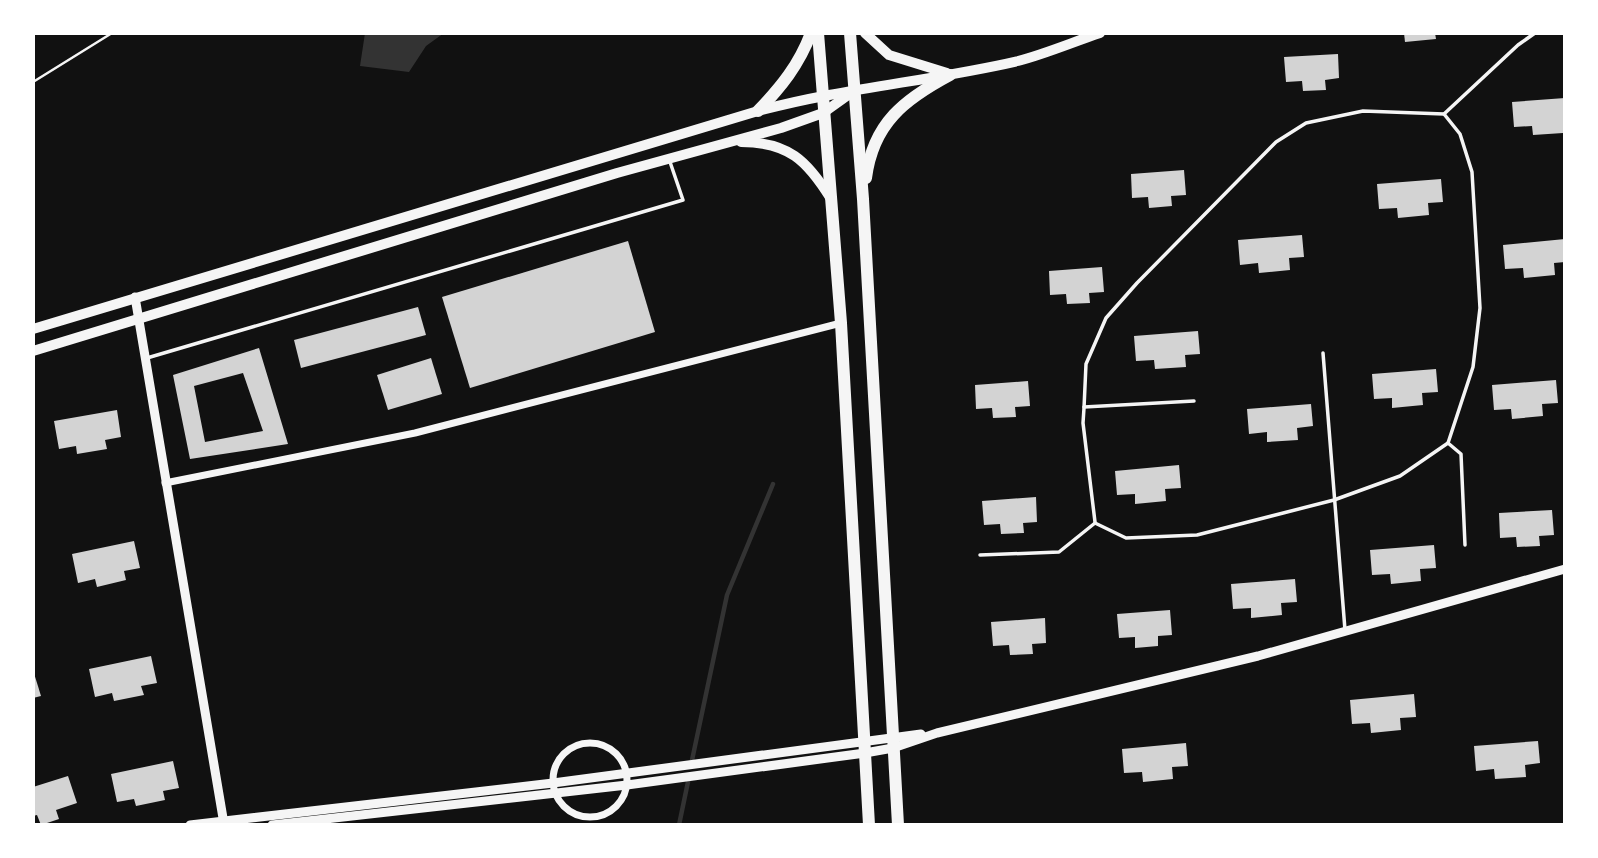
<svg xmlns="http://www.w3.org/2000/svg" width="1598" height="858" font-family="'Asap Condensed',sans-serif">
<rect width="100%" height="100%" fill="#111"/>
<polygon fill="#333" points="365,33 444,33 426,46 409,72 360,66"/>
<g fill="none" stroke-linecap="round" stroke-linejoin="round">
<g stroke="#333" stroke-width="4.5">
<polyline points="691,765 727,595 773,484"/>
<polyline points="679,825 689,777"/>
</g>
</g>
<g fill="#d3d3d3" fill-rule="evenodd">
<polygon points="1404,33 1435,33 1436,39 1405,42"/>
<polygon points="1338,54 1339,78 1325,80 1326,90 1303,91 1302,81 1286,82 1284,57"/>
<polygon points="1565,98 1563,133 1533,135 1532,126 1514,127 1512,102"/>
<polygon points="1184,170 1186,195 1171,196 1172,206 1149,208 1148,197 1132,198 1131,174"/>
<polygon points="1441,179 1443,202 1428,203 1429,215 1398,218 1397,208 1379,209 1377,184"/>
<polygon points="1302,235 1304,257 1289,258 1290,270 1259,273 1258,263 1240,265 1238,240"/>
<polygon points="1565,239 1565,262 1554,263 1555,275 1524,278 1523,268 1505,269 1503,245"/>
<polygon points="628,241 655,332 470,388 442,297"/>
<polygon points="1102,267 1104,292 1089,293 1090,303 1067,304 1066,294 1050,295 1049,271"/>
<polygon points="418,307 426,335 301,368 294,340"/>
<polygon points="1198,331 1200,354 1185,355 1186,367 1155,369 1154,360 1136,361 1134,336"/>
<path d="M259,348L288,444L190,459L173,375ZM243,373L263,431L205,442L194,386Z"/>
<polygon points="431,358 442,394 388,410 377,375"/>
<polygon points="1436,369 1438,392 1422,393 1423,405 1392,408 1392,398 1374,399 1372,374"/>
<polygon points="1556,380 1558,403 1542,404 1543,416 1512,419 1511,409 1494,410 1492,385"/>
<polygon points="1028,381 1030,406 1015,407 1016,417 993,418 992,408 976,409 975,385"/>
<polygon points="1311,404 1313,426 1297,428 1298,440 1267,442 1267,432 1249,434 1247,409"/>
<polygon points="117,410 121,437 105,440 107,449 77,454 76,446 59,449 54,421"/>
<polygon points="1179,465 1181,488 1165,489 1166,501 1135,504 1135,494 1117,495 1115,471"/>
<polygon points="1036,497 1037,522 1023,523 1024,533 1001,534 1000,524 984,525 982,501"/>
<polygon points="1552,510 1554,535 1539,536 1540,546 1517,547 1516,537 1500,538 1499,513"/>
<polygon points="134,541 140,568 124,571 126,580 97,587 95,579 78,583 72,554"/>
<polygon points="1434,545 1436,568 1420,569 1421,581 1391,584 1390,574 1372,575 1370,550"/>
<polygon points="1295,579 1297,602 1281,603 1282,615 1251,618 1251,608 1233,609 1231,584"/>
<polygon points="1170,610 1172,635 1158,636 1158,646 1135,648 1135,637 1119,638 1117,614"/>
<polygon points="1045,618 1046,643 1032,644 1033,654 1010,655 1009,645 993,646 991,622"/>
<polygon points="151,656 157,683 141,686 144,695 114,701 112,693 95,697 89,669"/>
<polygon points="33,670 41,696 33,698"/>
<polygon points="1414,694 1416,717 1400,718 1401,730 1371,733 1370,723 1352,724 1350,700"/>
<polygon points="1538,741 1540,763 1525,765 1526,777 1495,779 1494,769 1476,771 1474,746"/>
<polygon points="1186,743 1188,766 1172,767 1173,779 1143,782 1142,772 1124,773 1122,749"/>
<polygon points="173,761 179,788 163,791 165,800 136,806 134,799 117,802 111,774"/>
<polygon points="68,776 77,803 56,810 59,819 41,825 37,815 33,816 33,787"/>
</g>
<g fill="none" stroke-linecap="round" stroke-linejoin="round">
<polyline stroke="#f5f5f5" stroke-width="2.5" points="33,82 112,33"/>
<g stroke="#f5f5f5" stroke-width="3.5">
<polyline points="1323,353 1345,630"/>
<polyline points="147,358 683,200 669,159"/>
<polyline points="1084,407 1194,401"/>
<polyline points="1448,443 1461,454 1465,545"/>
<polyline points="1095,522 1083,423 1084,408 1086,364 1106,318 1137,283 1276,142 1306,123 1363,111 1444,114 1518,45 1535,33"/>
<polyline points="980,555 1059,552 1095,523 1126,538 1197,535 1334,500 1400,476 1448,443 1473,367 1480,308 1472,172 1460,134 1444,114"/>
</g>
<g stroke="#f5f5f5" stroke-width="7">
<polyline points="165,483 415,433 841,323"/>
<circle cx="590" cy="780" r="37"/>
</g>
<g stroke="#f5f5f5" stroke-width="9">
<polyline points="135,297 224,824"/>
<polyline points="190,825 553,783 921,734"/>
<polyline points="272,825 627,785 865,753 893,748 937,733 1258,656 1565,569"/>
</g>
<g stroke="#f5f5f5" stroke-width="10">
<polyline points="865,33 889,55 947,73"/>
<path d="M741,142C788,142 807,160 831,199"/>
<path d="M33,329L758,111C843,88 932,81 1018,61C1045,54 1073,42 1100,33"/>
<polyline points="33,351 617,173 781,128 823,113 851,93"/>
</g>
<g stroke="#f5f5f5" stroke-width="12">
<polyline points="818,33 841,323 869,825"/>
<polyline points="850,33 863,199 898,825"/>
<path d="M758,111C781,87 799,65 811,33"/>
<path d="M866,178C873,123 905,99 950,75"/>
</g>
</g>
<rect width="1598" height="858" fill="none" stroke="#ffffff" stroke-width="70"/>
</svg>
